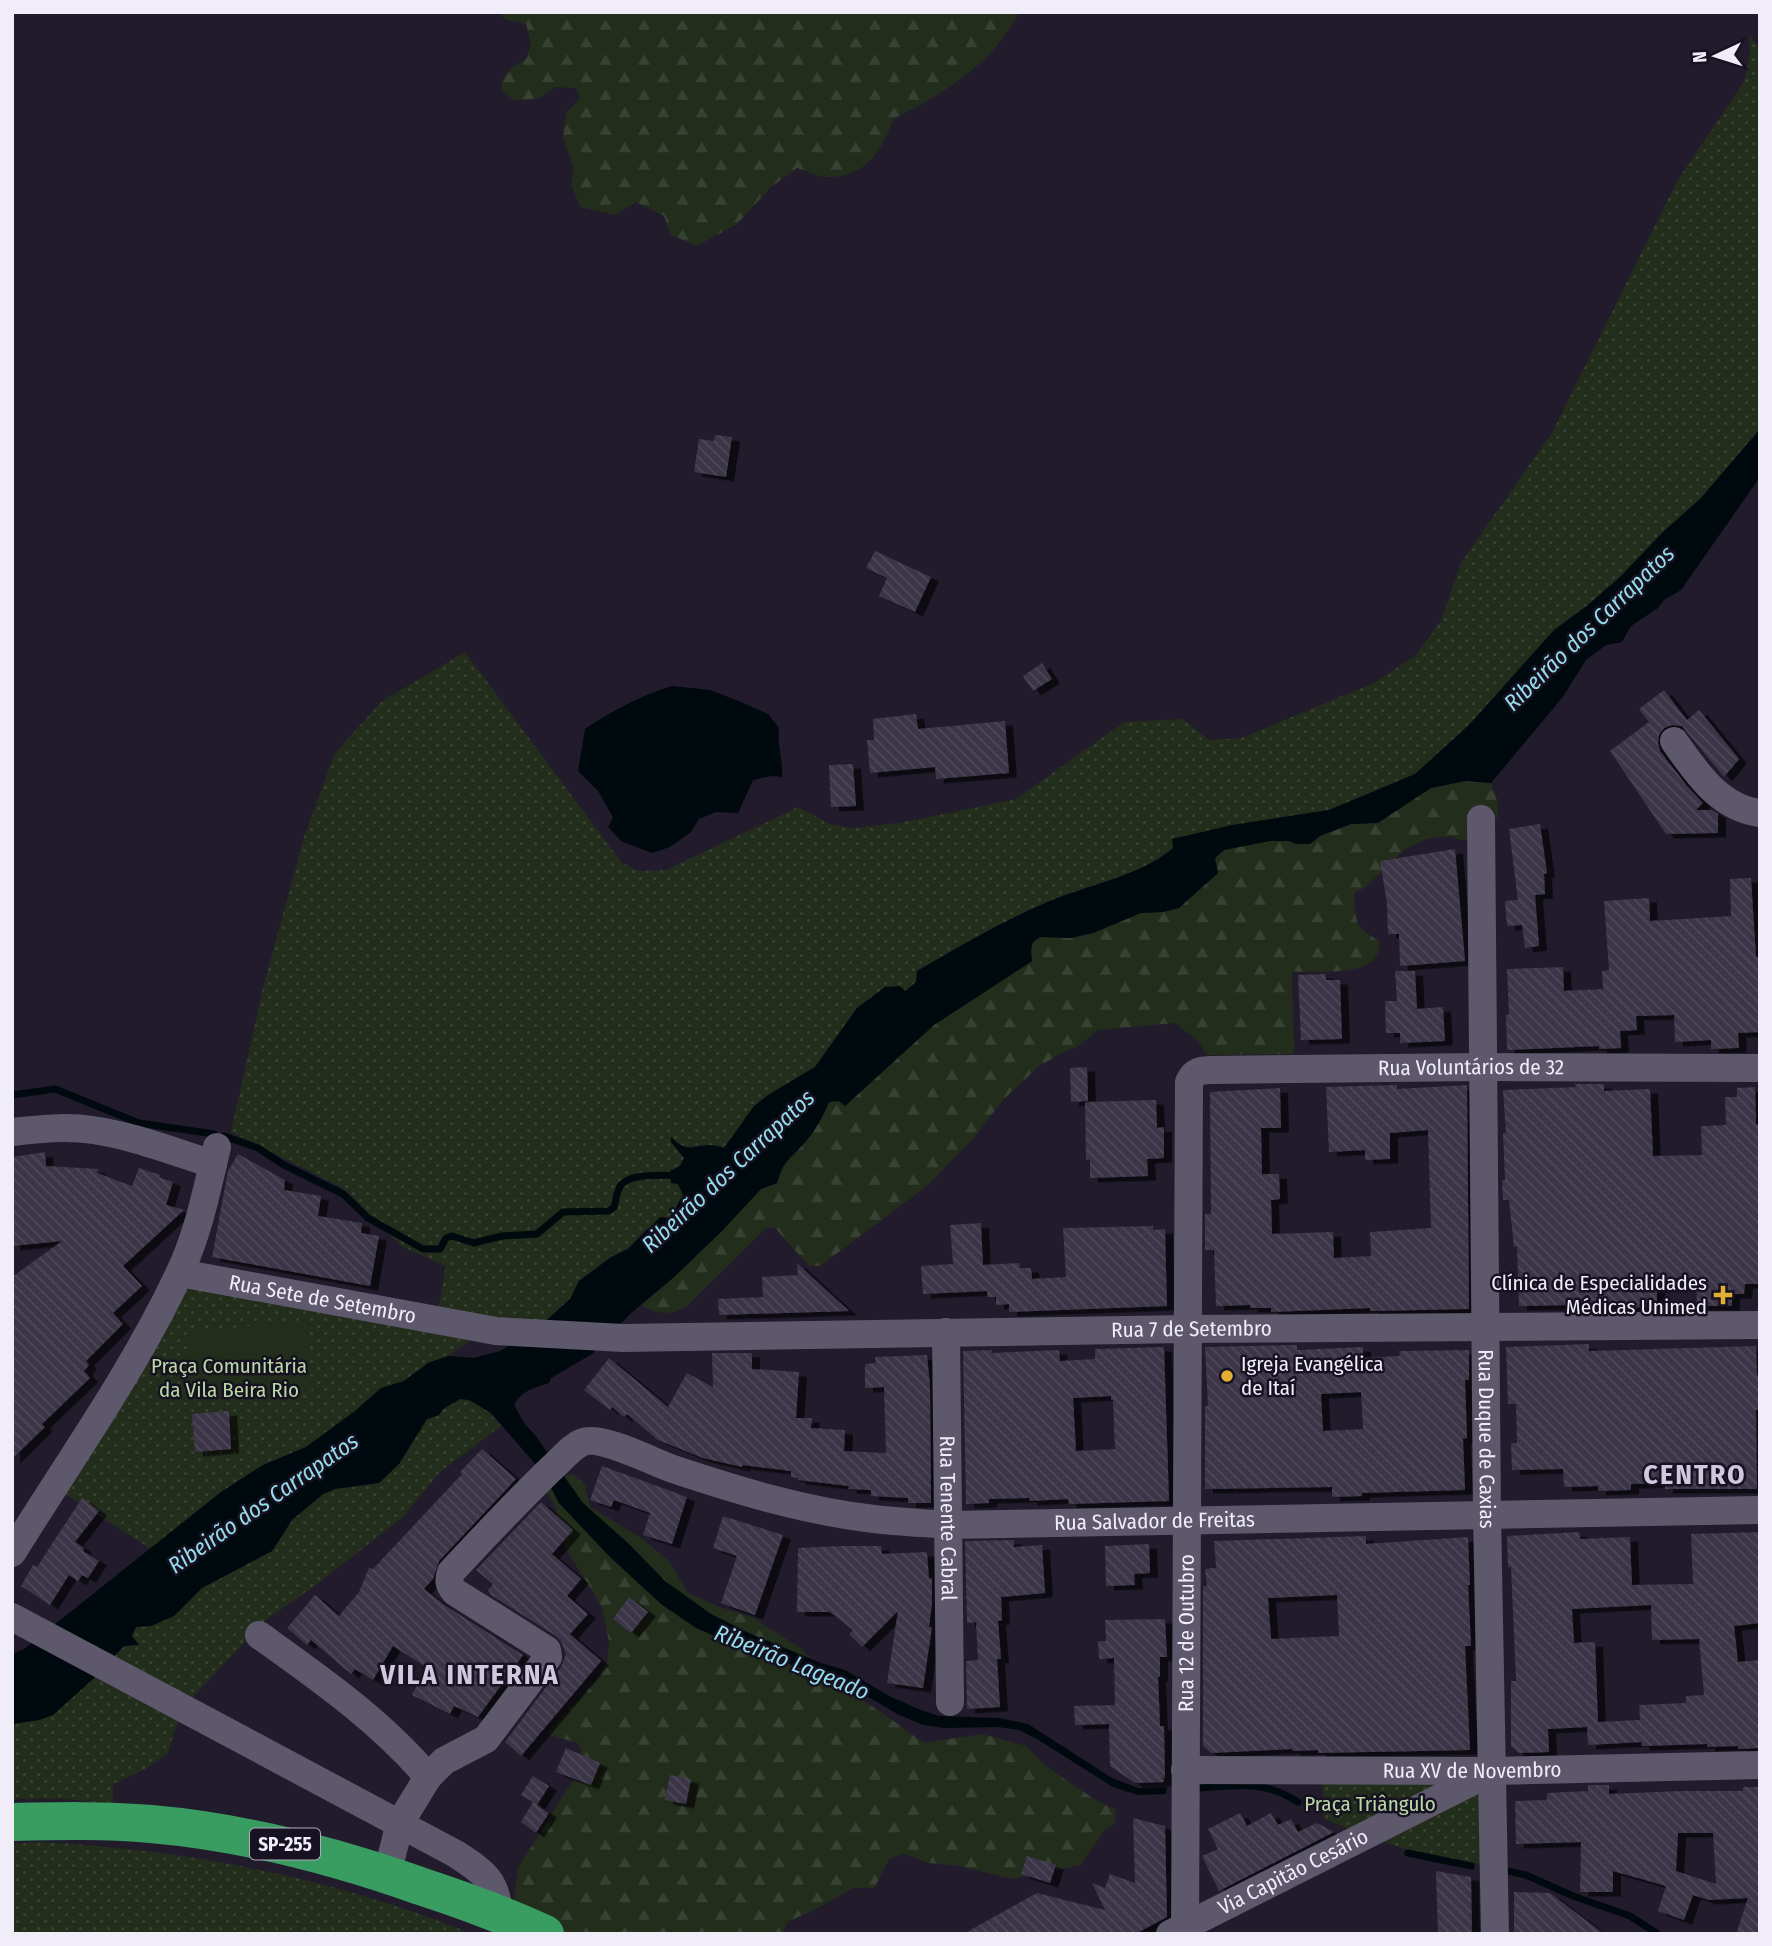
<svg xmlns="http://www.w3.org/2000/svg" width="1772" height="1946" font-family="'Fira Sans Condensed',sans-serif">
<defs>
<pattern id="grass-dots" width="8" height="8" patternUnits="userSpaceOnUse" patternTransform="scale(1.75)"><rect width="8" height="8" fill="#232d1c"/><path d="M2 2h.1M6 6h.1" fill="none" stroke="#384232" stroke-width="1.8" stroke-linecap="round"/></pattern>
<pattern id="forest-firs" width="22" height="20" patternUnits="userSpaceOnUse" patternTransform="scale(1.75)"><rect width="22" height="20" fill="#232d1c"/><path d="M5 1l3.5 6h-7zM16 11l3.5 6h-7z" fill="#384232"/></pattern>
<pattern id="building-back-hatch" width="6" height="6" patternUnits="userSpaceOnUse" patternTransform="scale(1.75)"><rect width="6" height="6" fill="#3b3447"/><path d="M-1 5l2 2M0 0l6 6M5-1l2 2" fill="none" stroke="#4e4859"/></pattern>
<filter id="shadow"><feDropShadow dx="8" dy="4.5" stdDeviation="0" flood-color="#0009"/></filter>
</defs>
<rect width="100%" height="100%" fill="#211b2c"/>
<g fill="url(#grass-dots)">
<path d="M1749,33L1760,50V429L1701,498L1663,532L1620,577L1588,605L1554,630L1469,725L1415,774L1329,810L1173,848C1142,876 1083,886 1045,903C1001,922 958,947 917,971L916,982L905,992L857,1008L815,1067L768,1095L743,1123L723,1148C718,1147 711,1145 705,1145C685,1145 691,1154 671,1138V1142L684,1158C677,1170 677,1182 683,1195L670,1218L645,1230L628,1249L611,1257L580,1281L570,1299L538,1328L437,1316L446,1266L401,1246L350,1194L339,1186L231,1132L263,988L304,837L335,753L381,702L465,652L622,863L640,871L666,870L798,807L830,824L851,828L899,823L1016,799L1124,722L1183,719L1209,740L1241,738L1374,683L1415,656L1441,621L1461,563L1553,431L1677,181L1744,82L1750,54Z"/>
<polygon points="182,1275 482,1332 448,1356 428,1363 404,1381 381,1388 355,1411 306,1447 263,1465 221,1492 151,1549 55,1487"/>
<path d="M460,1399C477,1400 490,1412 501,1426L439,1473L403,1517L312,1588L267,1619L189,1701L176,1726L168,1753L146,1769L113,1784V1812C84,1794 46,1800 12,1799V1724L39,1720L53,1714L93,1679L124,1646L138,1644L132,1636L136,1627L151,1626L174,1616L202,1588L272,1551L292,1520L323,1494L335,1489L379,1483L399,1464L427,1419L439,1415L443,1409Z"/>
<polygon points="1322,1773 1484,1773 1372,1838 1324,1819"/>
<polygon points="1491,1774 1492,1866 1419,1853 1377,1840"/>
<path d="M38,1842C187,1849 334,1878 473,1934H12V1844Z"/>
</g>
<g fill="url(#forest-firs)">
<path d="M500,12H1019C995,63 942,95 893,119C883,150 866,177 829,177C819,177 807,171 797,168L770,188L737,224L697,246L671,235L664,216L636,202L615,215L580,207L571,183L574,169L563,138L566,113L580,98L576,88L555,87L538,99L513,100L501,90C503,71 511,68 527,58L531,43L526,24L504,19Z"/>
<path d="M1465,781L1491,783L1497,800L1498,817L1468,840H1461L1450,836L1427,839L1405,849L1366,887L1354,893C1356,921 1353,927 1380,941C1379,949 1378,957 1371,962C1356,975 1311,971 1292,972L1294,1054L1207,1055L1197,1040L1175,1023L1098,1030L1077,1047L1063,1052L1038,1067L1003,1100L972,1140L927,1186L820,1266H809L774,1227L766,1228L686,1307C670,1316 656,1314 641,1305L687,1265L761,1189L777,1183C784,1159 791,1159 806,1141C816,1129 823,1116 829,1101H839L845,1106L934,1025L1032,961L1031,949L1033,942L1040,937L1071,938L1093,933L1141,913L1163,912L1179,908L1218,873L1215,858L1224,850L1270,841H1289L1297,844H1310L1320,836L1351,824H1366L1431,788Z"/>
<polygon points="572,1474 585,1484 590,1507 640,1537 669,1561 688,1593 720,1607 753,1618 799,1647 836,1684 881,1712 924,1743 982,1734 1026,1746 1043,1764 1094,1799 1116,1810 1115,1823 1105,1830 1080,1865 1013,1879 959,1866 929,1863 905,1854 890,1858 874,1888 853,1888 816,1909 787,1922 784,1931 780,1934 567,1934 513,1910 518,1868 584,1762 578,1743 546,1734 596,1680 607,1663 609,1642 602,1607 566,1549 556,1508 547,1493 553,1481"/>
</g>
<polygon fill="#232d1c" points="305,1320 312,1390 194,1402 187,1333"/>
<g fill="#00090e">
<path d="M1760,429V477L1681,590L1664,600L1658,608L1631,626L1622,642L1606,645L1586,660L1562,698L1491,783L1465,781L1431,788L1378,823L1351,824L1320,836L1310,844H1297L1289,841H1270L1224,850L1215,858L1218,873L1179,908L1163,912L1141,913L1093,933L1071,938L1040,937L1033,942L1031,949L1032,961L934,1025L845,1106L839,1101L829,1102C823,1116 816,1130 806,1141C791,1159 784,1159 777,1183L761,1189L722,1231L673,1278L630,1314L592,1354L551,1378L549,1383C534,1388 522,1390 514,1405L524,1423L535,1435L583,1503L629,1544L665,1581L711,1614L751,1634L821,1663L845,1670L891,1697L921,1710L939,1716L999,1718L1028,1724L1112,1778L1138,1788L1167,1787L1166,1794L1138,1795L1113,1787L1037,1739L1019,1730L998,1727L944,1728L923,1725L897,1714L852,1687L726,1641L696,1628L661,1604L609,1556L559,1503L543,1473L491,1413L469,1400L460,1399L443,1409L439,1415L427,1419L399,1464L379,1483L335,1489L323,1494L292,1520L272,1551L202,1588L174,1616L151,1626L136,1627L132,1636L139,1645L124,1646L93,1679L53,1715L39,1720L12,1724V1654L24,1649L221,1492L263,1465L306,1447L355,1411L381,1388L404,1381L428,1363L448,1356L474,1358L500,1351L538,1328L570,1299L579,1281L611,1257L628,1249L660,1217L670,1218L683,1195L678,1184L671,1183L670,1171L680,1166L684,1158L671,1142V1137C693,1159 699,1138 724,1148L754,1106L768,1095L815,1067L857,1008L885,987L900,986L905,991L916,982L917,971C958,947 1001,922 1045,903C1083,886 1142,876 1173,848L1172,839L1232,825L1329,810L1415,774L1469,725L1554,630L1588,605L1620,577L1663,532L1701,498Z"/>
<path d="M672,686L710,690L741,702L768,714L779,728C777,745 783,760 782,777L771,776L753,780L738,813L716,812L699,819L691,832L670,847L652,853L621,841L608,827L613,817L598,791L578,771L585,729C613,710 640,696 672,686Z"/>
</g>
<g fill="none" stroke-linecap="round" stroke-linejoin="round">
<g stroke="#00090e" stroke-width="7">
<polyline points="12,1095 55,1089 139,1123 214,1134"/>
<path d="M224,1136L258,1148L284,1165L343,1194L368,1218L423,1249H440L446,1238L452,1236L474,1243L502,1236L537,1234L563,1212L609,1211L614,1207C616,1200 617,1190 621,1185C633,1172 663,1176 679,1175"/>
<path d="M1190,1789C1232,1786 1261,1778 1298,1802"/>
<polyline points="1408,1853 1471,1866"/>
<polyline points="1504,1870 1526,1875 1573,1896 1630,1916 1658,1934"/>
</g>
</g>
<g fill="url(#building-back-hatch)" fill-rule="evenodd" filter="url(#shadow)">
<polygon points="715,435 732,437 726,477 694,472 699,439 714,441"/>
<polygon points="875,551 931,577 915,612 879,596 887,578 866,568"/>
<polygon points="1042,663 1052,679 1033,691 1023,676"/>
<polygon points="1664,690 1687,720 1699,710 1739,759 1724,777 1682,726 1672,725 1664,728 1659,735 1658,743 1660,751 1687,786 1703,803 1696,810 1711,810 1718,814 1718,833 1666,834 1610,751 1649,722 1639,709"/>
<polygon points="916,714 918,729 1005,721 1009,773 936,779 935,767 870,773 867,740 874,740 873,719"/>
<polygon points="853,764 856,806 831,807 829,765"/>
<polygon points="1540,824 1547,873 1544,874 1545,894 1535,895 1539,946 1525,948 1522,925 1507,926 1505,901 1518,900 1509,829"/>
<polygon points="1455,849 1465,961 1400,966 1399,934 1388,934 1387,903 1380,861"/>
<polygon points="1751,878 1756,957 1760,957 1760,1032 1738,1033 1739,1048 1711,1049 1711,1040 1675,1042 1674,1015 1636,1016 1637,1030 1620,1031 1621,1048 1599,1049 1599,1046 1507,1050 1506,1015 1509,1015 1507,969 1563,967 1564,991 1603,989 1602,971 1609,970 1604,901 1649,898 1650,921 1731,916 1730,879"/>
<polygon points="1395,971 1415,971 1417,1009 1443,1007 1445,1041 1400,1043 1400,1033 1386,1033 1385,1001 1397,1001"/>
<polygon points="1325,974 1326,980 1340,980 1342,1039 1301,1040 1298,975"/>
<polygon points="1087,1067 1088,1101 1071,1102 1070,1068"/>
<polygon points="1575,1084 1604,1084 1604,1091 1650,1089 1653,1156 1702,1155 1701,1126 1726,1125 1725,1097 1737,1097 1737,1088 1755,1087 1756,1125 1760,1124 1760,1284 1745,1284 1744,1294 1732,1294 1732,1306 1697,1306 1696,1278 1660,1278 1661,1288 1657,1288 1657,1307 1627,1308 1627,1304 1519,1306 1517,1246 1514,1247 1509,1200 1503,1200 1502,1180 1505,1180 1503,1133 1506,1133 1503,1090 1576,1087"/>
<polygon points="1397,1085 1397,1089 1467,1085 1469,1309 1370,1311 1370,1308 1271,1312 1271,1308 1250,1308 1250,1305 1216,1306 1214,1250 1205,1250 1205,1214 1211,1214 1210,1092 1280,1088 1281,1128 1261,1128 1262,1174 1279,1174 1280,1199 1271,1200 1272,1234 1333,1232 1334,1258 1371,1256 1370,1232 1431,1228 1428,1130 1390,1133 1390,1159 1365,1160 1365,1150 1329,1152 1326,1087"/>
<polygon points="1156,1100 1157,1128 1164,1127 1164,1158 1147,1159 1148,1176 1090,1178 1090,1160 1086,1160 1085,1102"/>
<polygon points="45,1152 46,1166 98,1169 97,1173 132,1186 139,1168 160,1175 159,1177 173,1182 166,1205 184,1210 123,1266 142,1286 113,1313 123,1324 86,1361 89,1365 84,1371 90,1378 42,1424 45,1427 12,1459 12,1277 62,1241 12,1246 12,1157"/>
<polygon points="238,1154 285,1180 284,1190 321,1196 318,1216 362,1223 361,1233 379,1236 370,1286 212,1257 228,1171"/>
<polygon points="981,1223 983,1265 1019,1263 1020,1268 1031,1268 1032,1279 1066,1277 1063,1228 1153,1226 1153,1230 1165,1229 1167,1306 1009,1312 1009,1304 996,1305 996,1297 987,1297 987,1291 923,1294 921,1266 953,1264 950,1225"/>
<polygon points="797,1263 849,1311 719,1315 718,1299 763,1297 762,1277 798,1275"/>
<polygon points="1589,1344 1589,1351 1756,1346 1757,1375 1760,1375 1760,1410 1756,1410 1757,1489 1665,1489 1665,1483 1631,1484 1631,1490 1598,1491 1598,1486 1564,1487 1563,1469 1512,1470 1511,1443 1517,1443 1516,1404 1508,1404 1506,1347"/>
<path d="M1297,1345V1350L1363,1347V1358L1400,1356L1399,1351L1469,1350V1380H1465L1467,1438L1463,1439L1465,1490L1362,1493V1496L1332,1497V1487L1205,1489V1406H1208L1205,1347ZM1361,1392L1363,1429L1323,1431L1321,1394Z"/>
<path d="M1164,1347L1169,1501L1069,1504L1068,1499L1030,1501L1029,1498L989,1499V1503L966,1504L963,1351L992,1350V1353L1059,1350L1060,1361L1095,1359V1349ZM1111,1396V1400H1113L1115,1449L1076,1451L1073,1398Z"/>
<polygon points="712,1353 752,1353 752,1369 799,1372 796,1418 812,1418 811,1428 845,1430 844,1451 886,1453 884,1387 865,1388 865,1364 876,1363 875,1357 927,1355 930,1386 931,1503 908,1503 908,1498 871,1496 871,1490 848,1489 849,1486 798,1480 798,1478 791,1477 791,1471 743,1465 742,1467 703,1458 658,1440 627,1414 624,1417 612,1407 610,1410 584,1390 609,1358 668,1407 687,1373 713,1387"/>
<polygon points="229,1411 231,1449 195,1452 192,1414"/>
<polygon points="482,1449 516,1479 439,1561 433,1579 424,1589 446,1606 523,1655 478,1717 454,1706 450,1714 412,1695 426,1667 393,1646 373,1680 355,1669 351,1674 311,1640 307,1645 287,1628 315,1595 339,1616 359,1592 369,1568 373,1569 462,1474 460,1472"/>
<polygon points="602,1466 687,1497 672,1544 643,1535 650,1513 614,1500 611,1507 590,1500"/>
<polygon points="82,1498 99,1511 75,1542 84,1548 83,1551 99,1561 88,1578 82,1575 78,1581 69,1575 50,1605 21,1586 33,1565 37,1567"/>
<polygon points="541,1502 573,1530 552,1554 581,1579 567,1596 588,1614 570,1634 601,1661 521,1756 505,1742 561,1667 566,1654 561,1641 556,1636 491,1595 488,1590 493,1584 476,1570"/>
<polygon points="723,1516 783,1535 755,1615 721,1603 737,1556 713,1548"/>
<path d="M1579,1532L1580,1539L1630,1537L1632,1585L1693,1584L1691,1534L1760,1532V1623L1734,1626L1738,1662L1760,1660V1748L1738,1749V1746L1707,1747V1744L1642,1746L1641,1742L1588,1745L1587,1727L1548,1729L1549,1752L1519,1753L1511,1746V1681H1516L1511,1567H1508L1507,1536ZM1651,1605L1652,1640L1699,1639L1704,1695L1686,1696V1703L1639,1705L1640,1720L1598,1722L1595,1642L1574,1643L1572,1609Z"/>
<path d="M1366,1536V1544L1468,1537L1470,1585H1468L1471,1646H1465L1470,1750L1318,1753V1750L1293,1751L1292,1749L1211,1753L1203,1746V1586H1207L1205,1569L1216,1568L1214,1541ZM1337,1595L1339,1636L1271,1639L1268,1598Z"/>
<polygon points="1014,1540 1014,1547 1042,1545 1045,1593 1001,1597 1002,1620 998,1621 1001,1659 997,1659 1000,1707 967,1709 966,1661 978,1660 976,1622 967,1623 965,1541"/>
<polygon points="1149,1544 1150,1573 1134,1574 1135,1585 1106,1586 1105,1546"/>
<polygon points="841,1546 881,1546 882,1554 927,1552 929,1579 932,1578 932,1604 929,1627 932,1627 923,1688 887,1683 898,1611 862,1647 849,1634 853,1630 830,1612 797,1612 798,1548"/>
<polygon points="629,1597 648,1612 631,1633 613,1619"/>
<polygon points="1165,1619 1167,1657 1160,1657 1160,1677 1158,1677 1160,1726 1164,1726 1165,1779 1163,1775 1164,1782 1135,1783 1110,1766 1109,1724 1075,1725 1074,1706 1115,1705 1114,1658 1099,1659 1098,1641 1106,1641 1105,1620"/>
<polygon points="566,1748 600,1763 591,1785 556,1772"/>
<polygon points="670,1775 691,1779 686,1804 665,1800"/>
<polygon points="533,1776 549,1786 537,1805 549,1813 536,1833 521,1822 533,1802 521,1795"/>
<path d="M1588,1785H1609V1794L1680,1791H1743V1787H1760V1934H1736L1748,1898L1709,1900L1693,1895L1684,1920L1658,1911L1666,1886L1613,1871V1892H1580L1581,1842L1516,1844L1515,1801L1547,1800V1793L1588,1791ZM1678,1833H1713L1716,1884L1676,1871Z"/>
<polygon points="1240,1813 1247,1826 1271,1813 1278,1825 1291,1819 1298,1832 1317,1823 1334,1832 1219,1891 1202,1856 1218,1849 1208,1829"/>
<polygon points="1133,1818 1165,1826 1167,1917 1135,1934 963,1934 1037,1893 1105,1910 1092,1883 1105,1888 1110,1874 1135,1883"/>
<polygon points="1027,1856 1056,1865 1050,1883 1021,1874"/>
<polygon points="1436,1871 1471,1877 1472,1934 1438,1934"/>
<polygon points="1514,1892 1550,1893 1604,1934 1514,1934"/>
</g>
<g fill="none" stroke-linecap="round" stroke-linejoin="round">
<g stroke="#5e586c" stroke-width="28">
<path d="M1674,741C1696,772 1719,808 1760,813"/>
<path id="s1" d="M1481,819L1487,1515L1495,1934"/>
<path d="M12,1132C39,1129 66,1126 93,1130C134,1136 174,1152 213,1164"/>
<path id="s2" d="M180,1273L496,1331L623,1338L1186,1329L1760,1325"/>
<path id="s3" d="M946,1332L950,1702"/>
<path d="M12,1553C69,1461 133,1372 179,1274C198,1235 207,1189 217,1147"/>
<path d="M12,1617L456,1854C483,1872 496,1879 499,1913"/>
<path d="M259,1635C319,1678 381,1721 428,1777"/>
<path id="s4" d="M1185,1770L1492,1771L1760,1765"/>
<path id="s5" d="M387,1874L400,1823L428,1777L444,1761L486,1739L548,1657L547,1650L455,1592C449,1585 448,1581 451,1572C485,1536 519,1499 555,1465C564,1457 572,1446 583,1442C601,1435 653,1462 673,1469C739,1491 805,1511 874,1519C899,1522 924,1523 948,1525L1760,1510"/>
<path id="s6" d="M1170,1934L1489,1773"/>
<path id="s7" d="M1185,1934L1189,1082C1194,1071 1201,1070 1212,1070L1484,1067L1760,1068"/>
</g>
<path stroke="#399c60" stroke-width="38" d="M12,1822C58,1821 105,1820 151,1824C244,1832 332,1855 420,1886C463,1900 504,1915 545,1934"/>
</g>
<g fill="#e2af34" stroke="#171222" stroke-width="2.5">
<path d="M1719.5 1284.5h7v7h7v7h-7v7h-7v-7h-7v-7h7z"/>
<circle cx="1227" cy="1376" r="7"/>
</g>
<g text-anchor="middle" stroke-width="5" stroke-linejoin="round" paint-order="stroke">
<rect fill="#171222" stroke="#afabb8" stroke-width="2" x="250" y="1828.5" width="70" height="31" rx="5"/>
<g font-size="19" font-weight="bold" fill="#f0edf9">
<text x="285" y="1851">SP-255</text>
</g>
<g font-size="21" fill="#f0edf9" stroke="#171222">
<text dy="7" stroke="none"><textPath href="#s7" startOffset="1139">Rua Voluntários de 32</textPath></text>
<text dy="7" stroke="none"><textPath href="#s2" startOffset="145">Rua Sete de Setembro</textPath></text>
<text dy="7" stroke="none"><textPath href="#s2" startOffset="1017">Rua 7 de Setembro</textPath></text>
<text dy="7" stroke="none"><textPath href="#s1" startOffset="620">Rua Duque de Caxias</textPath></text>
<text dy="7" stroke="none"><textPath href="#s3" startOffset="186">Rua Tenente Cabral</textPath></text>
<text dy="7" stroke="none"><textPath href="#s5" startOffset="1186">Rua Salvador de Freitas</textPath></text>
<text dy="7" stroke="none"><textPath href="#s7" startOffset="301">Rua 12 de Outubro</textPath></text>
<text dy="7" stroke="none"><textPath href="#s4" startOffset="287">Rua XV de Novembro</textPath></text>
<text dy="7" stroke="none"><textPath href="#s6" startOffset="138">Via Capitão Cesário</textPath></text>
</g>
<g font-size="21" fill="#f0edf9" stroke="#171222" text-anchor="end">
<text x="1707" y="1290">Clínica de Especialidades<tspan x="1707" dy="24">Médicas Unimed</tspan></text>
<text x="1241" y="1371" text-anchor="start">Igreja Evangélica<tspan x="1241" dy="24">de Itaí</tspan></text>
</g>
<g font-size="21" fill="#bad7a6" stroke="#171222">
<text x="229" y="1373">Praça Comunitária<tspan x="229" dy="24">da Vila Beira Rio</tspan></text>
<text x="1370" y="1811">Praça Triângulo</text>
</g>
<g font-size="23" font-style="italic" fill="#95dcea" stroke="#171222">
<text transform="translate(1589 628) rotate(-44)" y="8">Ribeirão dos Carrapatos</text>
<text transform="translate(728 1171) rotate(-43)" y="8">Ribeirão dos Carrapatos</text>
<text transform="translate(263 1503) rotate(-35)" y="8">Ribeirão dos Carrapatos</text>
<text transform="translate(792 1662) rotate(22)" y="8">Ribeirão Lageado</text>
</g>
<g font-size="28" font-weight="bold" letter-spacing="2" fill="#cfc8df" stroke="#171222">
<text x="1695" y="1484">CENTRO</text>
<text x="470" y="1684">VILA INTERNA</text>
</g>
</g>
<rect width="1772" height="1946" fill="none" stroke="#f0edf9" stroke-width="28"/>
<g transform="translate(1716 56) rotate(266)" stroke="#171222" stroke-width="5" paint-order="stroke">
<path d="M0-5L12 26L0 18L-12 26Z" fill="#f0edf9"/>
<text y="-10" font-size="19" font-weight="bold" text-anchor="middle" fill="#f0edf9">N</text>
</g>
</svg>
